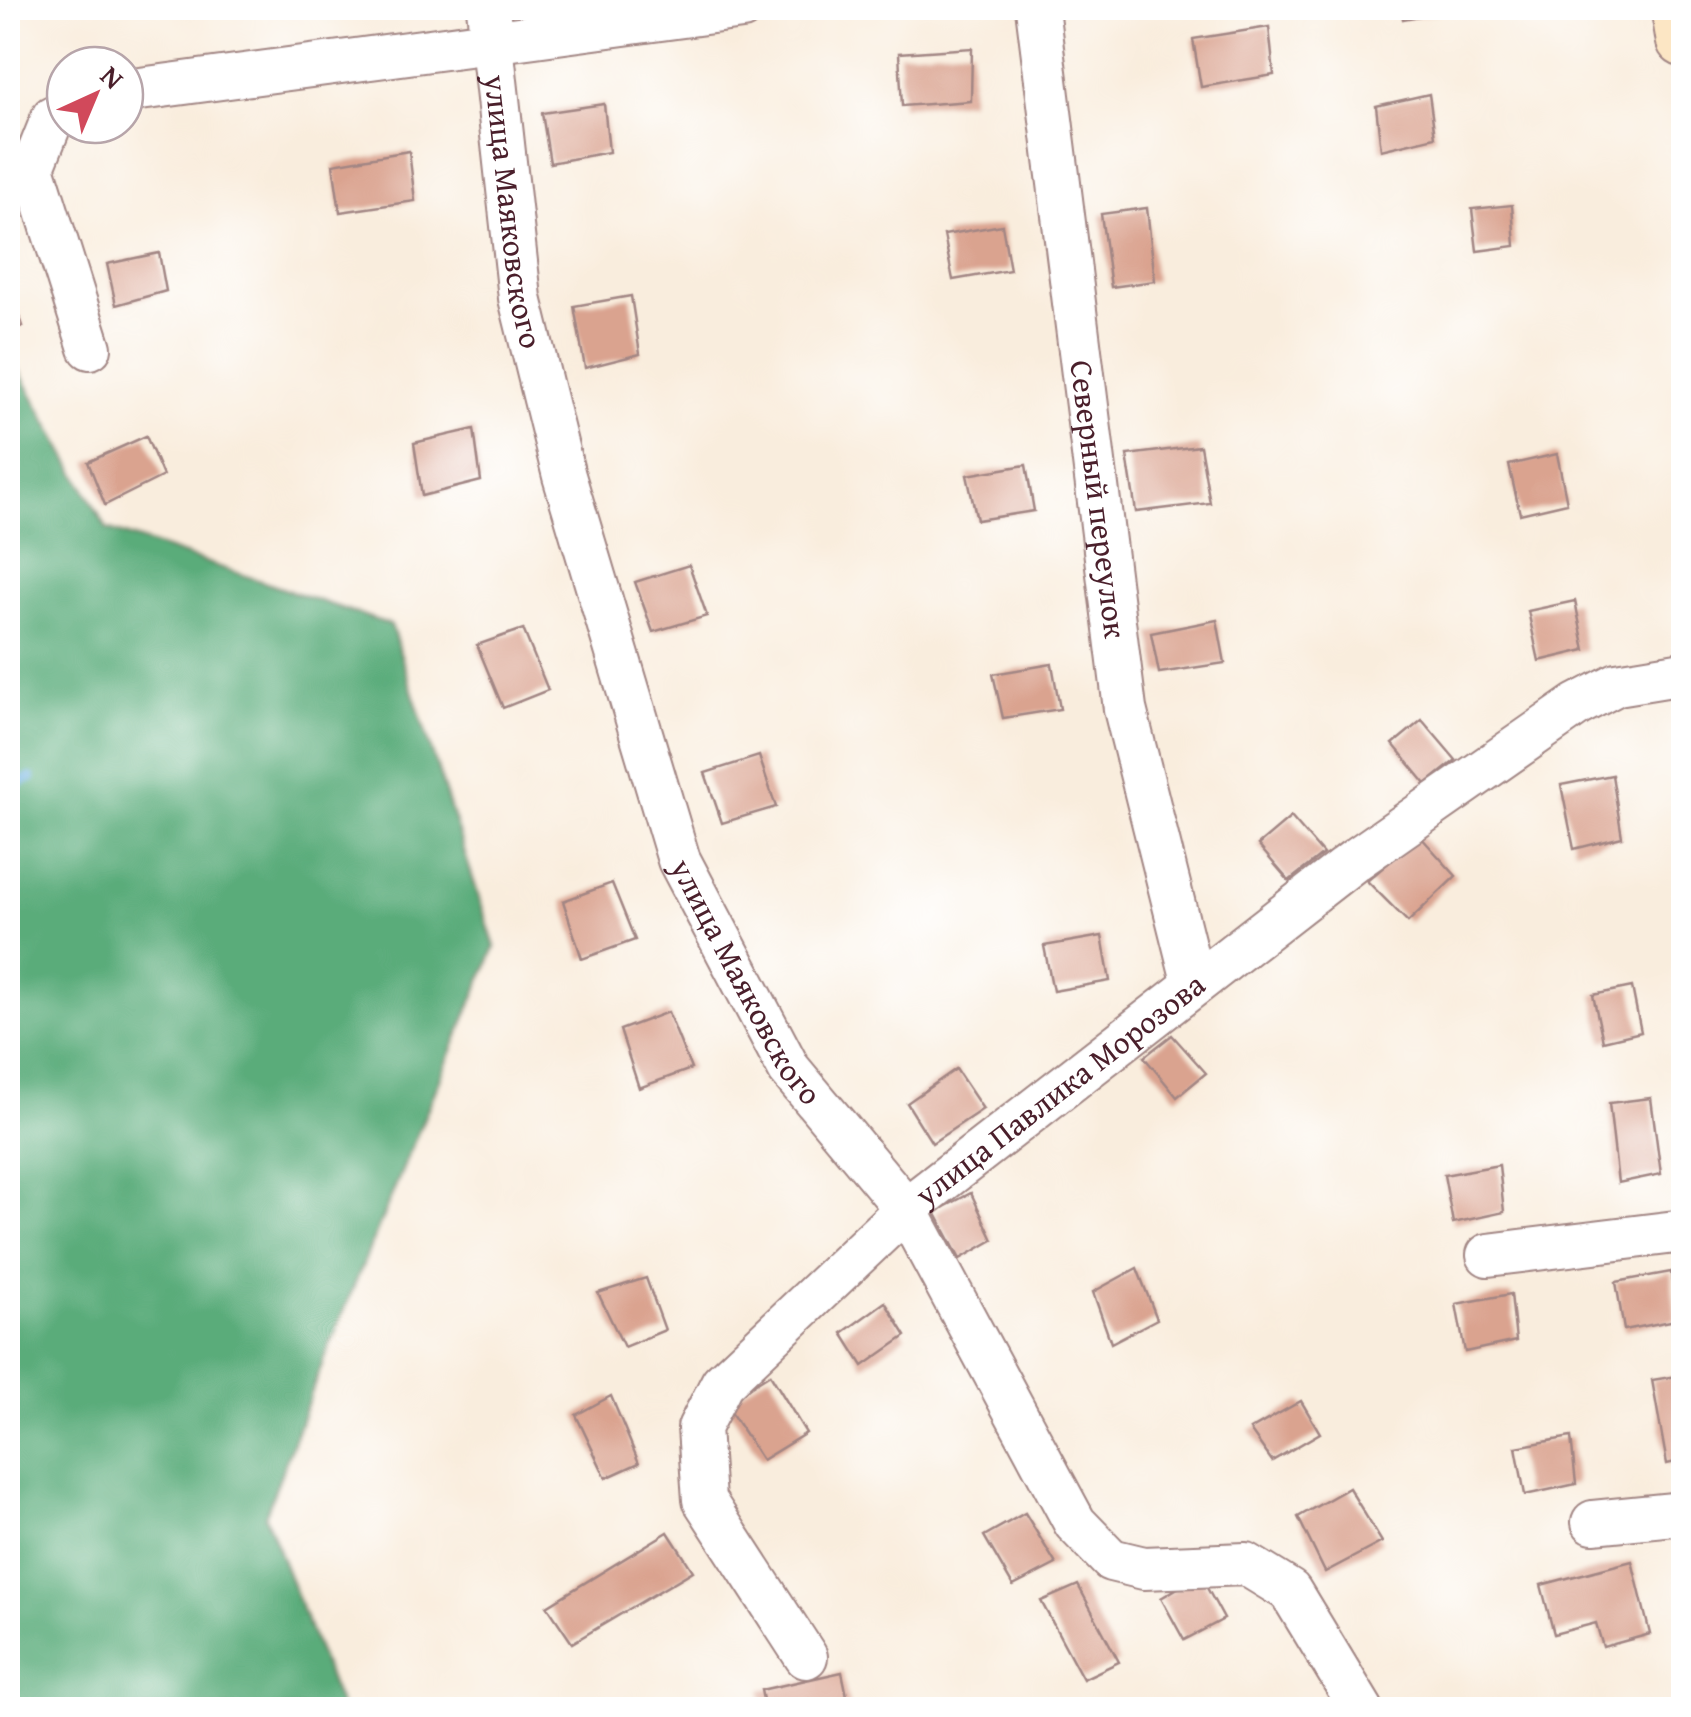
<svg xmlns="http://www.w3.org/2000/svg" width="1691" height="1717" font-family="'Gentium Book Plus',serif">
<rect width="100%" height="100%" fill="#fff"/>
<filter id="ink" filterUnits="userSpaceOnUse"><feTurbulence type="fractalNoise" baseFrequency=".01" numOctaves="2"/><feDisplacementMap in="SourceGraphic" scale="20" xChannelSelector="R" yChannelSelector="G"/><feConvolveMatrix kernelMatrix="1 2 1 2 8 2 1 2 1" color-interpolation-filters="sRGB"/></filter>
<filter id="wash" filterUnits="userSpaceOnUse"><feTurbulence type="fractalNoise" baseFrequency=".0048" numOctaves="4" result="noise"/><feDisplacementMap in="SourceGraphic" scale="40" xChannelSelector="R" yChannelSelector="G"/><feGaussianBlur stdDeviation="2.25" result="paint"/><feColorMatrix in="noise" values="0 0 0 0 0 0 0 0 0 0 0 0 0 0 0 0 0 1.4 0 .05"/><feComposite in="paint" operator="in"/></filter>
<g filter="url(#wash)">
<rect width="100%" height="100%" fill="#f9eddd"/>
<polygon fill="#5aac7a" stroke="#526652" stroke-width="2.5" points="8,351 107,529 391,625 495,947 329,1346 265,1516 341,1709 8,1709"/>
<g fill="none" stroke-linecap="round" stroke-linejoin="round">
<polyline stroke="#64abdb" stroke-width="10" points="8,786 31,778"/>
</g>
<g id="blocks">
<g fill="#daa38f">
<polygon points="8,8 11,8 12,36 8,37"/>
<polygon points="1401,8 1457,8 1458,9 1403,19"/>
<polygon points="1269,27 1274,75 1201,87 1193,39"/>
<polygon points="972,48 971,101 902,106 899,53"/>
<polygon points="1429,94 1435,137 1381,150 1376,106"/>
<polygon points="604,104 609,152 550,163 542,113"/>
<polygon points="409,151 415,201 340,212 333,164"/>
<polygon points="1512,205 1515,246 1477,251 1472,209"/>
<polygon points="1147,208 1155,281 1111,287 1101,214"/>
<polygon points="1002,225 1010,270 953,280 944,235"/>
<polygon points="159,253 166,291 116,305 107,264"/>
<polygon points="8,285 23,326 8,331"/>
<polygon points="631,296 640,354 585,368 574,306"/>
<polygon points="474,429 481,481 422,496 414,443"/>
<polygon points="146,436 163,476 105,505 88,462"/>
<polygon points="1200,446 1210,503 1136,512 1127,455"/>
<polygon points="1557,454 1567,503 1520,514 1509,465"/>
<polygon points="1026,465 1034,511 977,520 967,475"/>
<polygon points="689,565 707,616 653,632 635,582"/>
<polygon points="1575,601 1585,650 1539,661 1528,611"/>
<polygon points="1217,620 1225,663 1159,673 1151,633"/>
<polygon points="523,629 548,690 503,708 477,645"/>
<polygon points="1052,664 1060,709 1003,718 993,674"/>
<polygon points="1422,720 1456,760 1426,784 1393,744"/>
<polygon points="759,756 776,807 722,823 705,773"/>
<polygon points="1612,775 1622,837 1574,849 1561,785"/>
<polygon points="1291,817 1323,854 1289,881 1258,845"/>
<polygon points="1420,836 1456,876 1408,922 1367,881"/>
<polygon points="612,883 635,940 582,959 563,901"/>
<polygon points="1102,936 1110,981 1053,991 1044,946"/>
<polygon points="1632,987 1641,1032 1603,1041 1593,995"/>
<polygon points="668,1012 691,1069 639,1088 620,1030"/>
<polygon points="1172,1035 1206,1073 1177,1097 1144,1057"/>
<polygon points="956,1069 983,1109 932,1143 907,1103"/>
<polygon points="1651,1098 1661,1174 1618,1183 1609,1103"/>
<polygon points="1499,1165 1504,1212 1453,1223 1444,1175"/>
<polygon points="971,1193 993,1240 960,1259 935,1212"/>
<polygon points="1137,1268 1157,1319 1111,1343 1093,1292"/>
<polygon points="1671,1272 1676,1320 1624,1330 1616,1282"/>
<polygon points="646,1278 665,1330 624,1347 598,1293"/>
<polygon points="1511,1294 1516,1341 1465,1352 1456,1304"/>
<polygon points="885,1302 906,1336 863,1366 842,1333"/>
<polygon points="770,1374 806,1433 762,1460 725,1403"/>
<polygon points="1684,1375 1684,1460 1667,1464 1652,1380"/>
<polygon points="611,1396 639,1463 606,1478 576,1415"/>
<polygon points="1301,1401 1320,1433 1272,1461 1250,1430"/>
<polygon points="1571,1437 1576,1484 1525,1495 1516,1447"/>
<polygon points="1349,1488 1382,1542 1325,1572 1298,1517"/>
<polygon points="1025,1513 1056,1564 1013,1586 984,1536"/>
<polygon points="668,1532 693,1571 572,1643 547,1606"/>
<polygon points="1632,1561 1650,1634 1603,1647 1596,1623 1554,1634 1541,1585"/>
<polygon points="1200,1575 1224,1619 1184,1640 1161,1598"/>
<polygon points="1078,1585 1119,1662 1083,1679 1041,1601"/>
<polygon points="842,1672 850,1710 765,1710 761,1690"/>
</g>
</g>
</g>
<g filter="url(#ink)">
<use href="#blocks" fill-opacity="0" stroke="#a28684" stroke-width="2.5"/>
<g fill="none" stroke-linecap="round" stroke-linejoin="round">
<g stroke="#a28684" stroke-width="46">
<g id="street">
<path id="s1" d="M488,8L520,298L564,476L679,860L789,1069L906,1209L1075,1523L1111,1560L1144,1568L1246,1564L1290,1591L1362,1710"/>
<path id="s2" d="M1037,8L1125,709L1194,985"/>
<polyline points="125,91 742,8"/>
<polyline points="65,112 53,117 33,167 90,348"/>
<polyline points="1488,1255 1684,1231"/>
<polyline points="1593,1522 1684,1513"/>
<path id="s3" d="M806,1657L704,1500L699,1428L722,1383L906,1209L1355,860L1577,705L1617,684L1684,673"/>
</g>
</g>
<g stroke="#a28684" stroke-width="59">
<polyline id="secondary" points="1679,8 1684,39"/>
</g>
<use href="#street" stroke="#fff" stroke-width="42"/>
<use href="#secondary" stroke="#fce6c4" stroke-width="55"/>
</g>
</g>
<g text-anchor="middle" stroke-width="9" stroke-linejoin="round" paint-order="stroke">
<g font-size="32" fill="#4a1f2b" stroke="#fff">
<text dy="11" stroke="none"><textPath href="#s1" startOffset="205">улица Маяковского</textPath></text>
<text dy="11" stroke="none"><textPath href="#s2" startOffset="495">Северный переулок</textPath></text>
<text dy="11" stroke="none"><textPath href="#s1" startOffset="1015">улица Маяковского</textPath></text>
<text dy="11" stroke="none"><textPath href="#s3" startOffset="758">улица Павлика Морозова</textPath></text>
</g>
</g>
<rect width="1691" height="1717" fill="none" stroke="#fff" stroke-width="40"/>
<g transform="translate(95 95) rotate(44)"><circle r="48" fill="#ffffff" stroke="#b7a5aa" stroke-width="2.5"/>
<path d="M0-8L18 38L0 25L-18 38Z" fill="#d1495b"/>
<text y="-15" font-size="28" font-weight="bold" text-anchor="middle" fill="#4a1f2b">N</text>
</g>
</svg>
